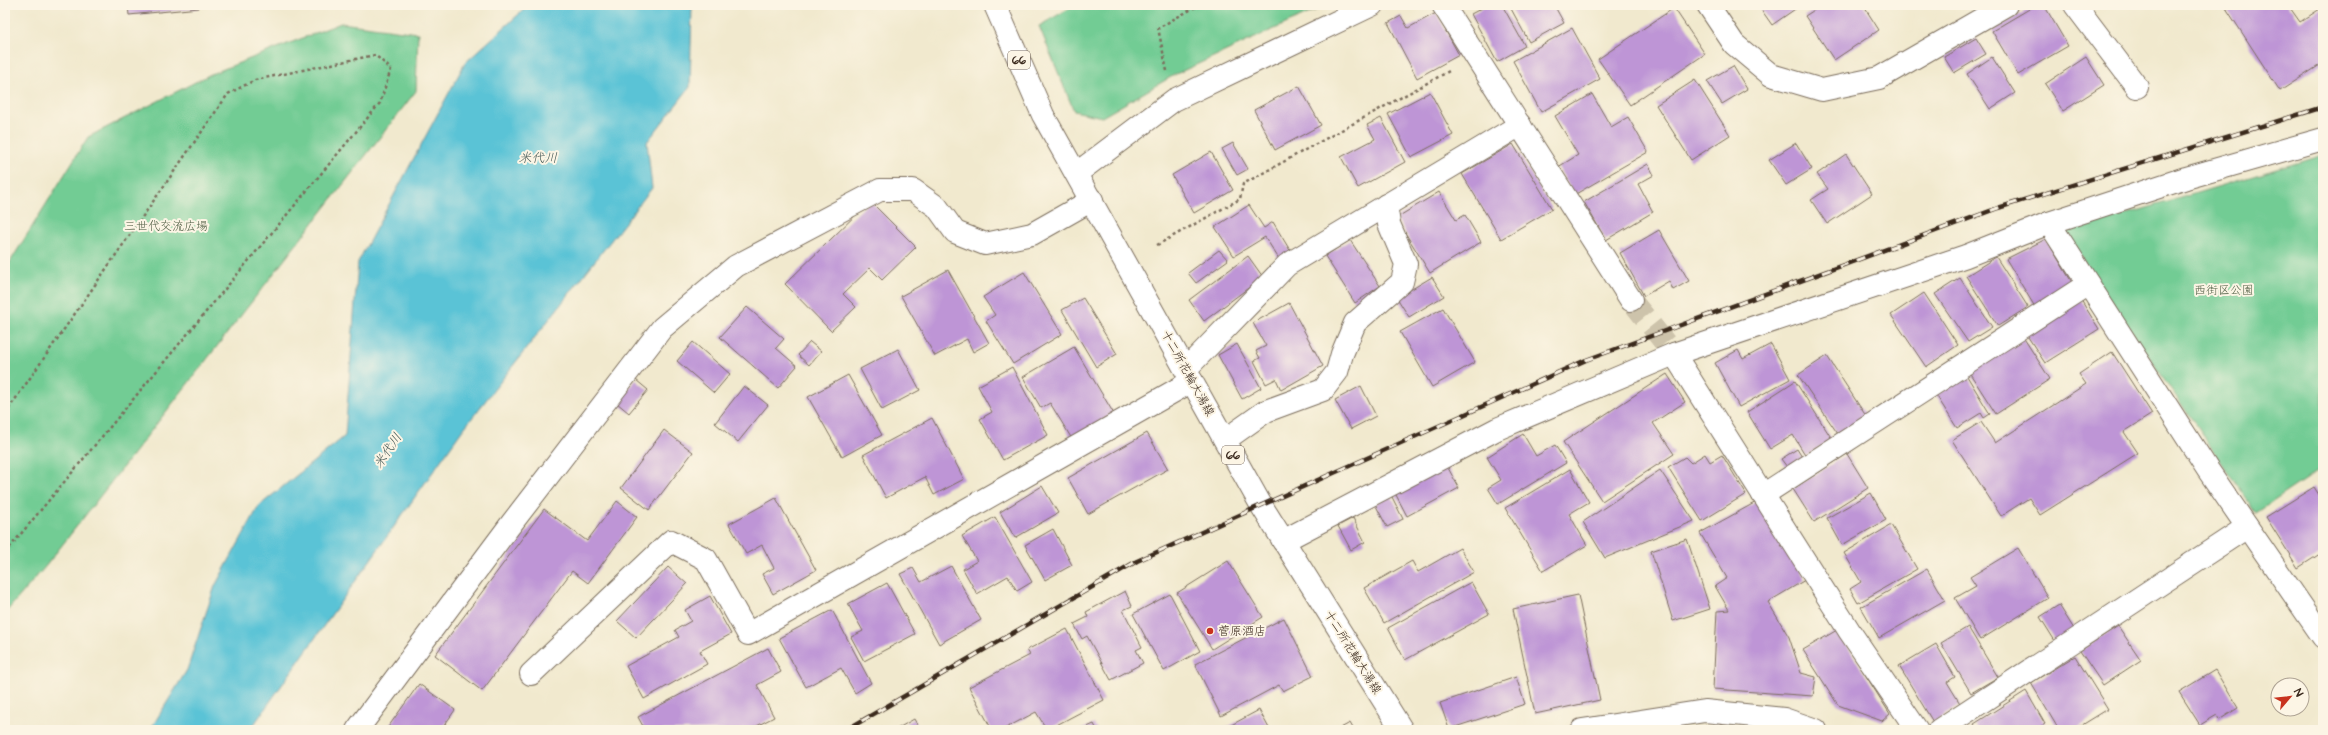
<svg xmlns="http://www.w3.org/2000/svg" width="2328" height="735" font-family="'Architects Daughter','Klee One',sans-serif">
<rect width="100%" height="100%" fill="#fcf5e5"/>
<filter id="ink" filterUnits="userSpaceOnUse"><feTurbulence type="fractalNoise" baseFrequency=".025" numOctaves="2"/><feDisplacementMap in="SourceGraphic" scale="8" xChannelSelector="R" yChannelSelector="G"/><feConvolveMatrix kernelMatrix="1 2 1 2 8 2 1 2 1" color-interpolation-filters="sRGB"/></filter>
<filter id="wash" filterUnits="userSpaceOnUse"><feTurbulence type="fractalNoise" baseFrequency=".012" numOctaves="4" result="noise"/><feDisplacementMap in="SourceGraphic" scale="16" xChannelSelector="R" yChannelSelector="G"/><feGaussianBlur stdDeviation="0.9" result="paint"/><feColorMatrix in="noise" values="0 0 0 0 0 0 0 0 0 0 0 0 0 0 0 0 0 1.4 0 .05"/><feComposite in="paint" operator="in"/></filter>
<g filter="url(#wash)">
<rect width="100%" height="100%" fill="#f1e9ce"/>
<g fill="#72cc94" stroke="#567b59">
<polygon points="1075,5 1327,5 1176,74 1102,117 1074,111 1039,26"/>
<polygon points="341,23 418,33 416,91 45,567 5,613 5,270 88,137 211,74"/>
<polygon points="2323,155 2323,468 2256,513 2064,233"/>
</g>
<polygon fill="#5ac3d6" stroke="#4a767a" points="529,5 692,5 690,87 647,142 652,188 461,432 250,730 150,730 187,670 215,586 259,506 345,436 358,262 465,63"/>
<g id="blocks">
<g fill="#be95d6">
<polygon points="128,5 199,5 199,8 129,15"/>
<polygon points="1488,5 1502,5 1525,46 1497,62 1471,14"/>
<polygon points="1509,5 1554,5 1564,23 1529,42"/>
<polygon points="1758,5 1801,5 1772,25"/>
<polygon points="1822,5 1863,5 1879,30 1834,60 1805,16"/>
<polygon points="2036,5 2044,5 2068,46 2018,75 1992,31"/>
<polygon points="2224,5 2288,5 2300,22 2323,7 2323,63 2280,91"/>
<polygon points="1674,8 1705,54 1630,105 1598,59"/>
<polygon points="1436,13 1459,55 1417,78 1388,23 1401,16 1408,28"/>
<polygon points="1572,28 1600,79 1541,112 1513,61"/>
<polygon points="1976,38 1986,54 1954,73 1944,57"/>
<polygon points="1992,57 2015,93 1990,109 1967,74"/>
<polygon points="2086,57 2104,85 2063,111 2045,84"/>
<polygon points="1733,66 1747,89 1722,104 1707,81"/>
<polygon points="1695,80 1730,135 1691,160 1656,105"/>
<polygon points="1299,86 1321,125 1275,150 1254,110"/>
<polygon points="1430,92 1453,135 1411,157 1388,114"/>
<polygon points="1592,94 1611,127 1628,117 1648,152 1574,195 1558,167 1578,155 1555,116"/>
<polygon points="1381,118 1405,162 1358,188 1341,157 1375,139 1367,125"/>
<polygon points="1233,143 1248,169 1237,175 1222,149"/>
<polygon points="1796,143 1812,169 1786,185 1769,160"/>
<polygon points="1513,144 1552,209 1501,239 1462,174"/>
<polygon points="1211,152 1233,190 1194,213 1172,175"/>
<polygon points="1846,154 1872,194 1827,224 1811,200 1828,189 1817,174"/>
<polygon points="1648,164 1654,175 1638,184 1653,212 1606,240 1584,202"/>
<polygon points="1439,192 1456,220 1465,215 1481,242 1430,273 1396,218"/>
<polygon points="870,201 916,247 882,280 870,268 843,294 856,307 831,331 785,284"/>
<polygon points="1249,205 1264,228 1273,222 1291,252 1279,259 1265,237 1234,256 1215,227"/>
<polygon points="1659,230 1689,281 1673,290 1669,281 1644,296 1620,253"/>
<polygon points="2046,239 2073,284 2035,307 2006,259"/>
<polygon points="1350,240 1380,286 1355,303 1325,256"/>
<polygon points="1219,250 1228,260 1196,283 1188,273"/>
<polygon points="1248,256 1263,277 1204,321 1189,300"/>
<polygon points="1996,257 2028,307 1998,326 1966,276"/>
<polygon points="948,270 989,343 973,352 967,339 935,356 901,296"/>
<polygon points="1024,272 1062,334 1013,364 986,321 995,315 983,297"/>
<polygon points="1432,277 1444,296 1409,317 1397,298"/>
<polygon points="1960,278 1992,327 1968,342 1935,294"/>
<polygon points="1924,293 1958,345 1926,367 1891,315"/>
<polygon points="1083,298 1117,354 1096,367 1062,310"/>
<polygon points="2081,300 2099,329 2045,363 2026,334"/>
<polygon points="1289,303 1323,366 1281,390 1276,379 1266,384 1254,361 1260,358 1256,351 1266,346 1253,323"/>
<polygon points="747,307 784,339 776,348 797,366 778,388 720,337"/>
<polygon points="1443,308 1475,362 1432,387 1400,332"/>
<polygon points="2023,337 2050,379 1996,414 1969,372"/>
<polygon points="693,342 730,374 714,393 677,361"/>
<polygon points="810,342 821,351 809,365 798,355"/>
<polygon points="1237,344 1261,388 1242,399 1218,355"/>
<polygon points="1771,344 1790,379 1739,407 1715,363 1738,350 1743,359"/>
<polygon points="1074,347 1114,414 1072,439 1050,403 1041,408 1023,377"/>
<polygon points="898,349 920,390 882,410 860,369"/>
<polygon points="2112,352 2152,414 2124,432 2138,453 2040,515 2029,498 2001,516 1952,440 1981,422 1995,443 2086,384 2079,374"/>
<polygon points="1827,356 1866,416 1838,434 1798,375"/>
<polygon points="1012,367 1048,435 1003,460 980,419 992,412 978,386"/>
<polygon points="1667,374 1685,402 1653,423 1674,454 1602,501 1563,442"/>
<polygon points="848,375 882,435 842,457 808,397"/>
<polygon points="1967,376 1990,414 1984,418 1981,413 1957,428 1936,395"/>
<polygon points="636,380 648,390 629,413 617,403"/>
<polygon points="1795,381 1832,439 1806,456 1793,435 1770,449 1747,412"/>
<polygon points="744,386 768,405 738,442 715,423"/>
<polygon points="1361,386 1376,416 1351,429 1335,400"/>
<polygon points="932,418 964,479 934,495 925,477 886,498 863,455"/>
<polygon points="664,430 693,452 649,510 621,488"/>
<polygon points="1147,433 1168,469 1088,514 1068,478"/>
<polygon points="1523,434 1536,456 1555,445 1566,463 1498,504 1488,488 1501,480 1487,457"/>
<polygon points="1797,449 1805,462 1790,471 1781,459"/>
<polygon points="1705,454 1710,462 1722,455 1746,494 1702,521 1668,467 1685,457 1691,463"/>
<polygon points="1847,454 1868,488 1814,522 1793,489"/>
<polygon points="1447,466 1459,488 1407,516 1395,493"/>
<polygon points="1570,469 1589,502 1569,514 1587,545 1543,571 1505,508"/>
<polygon points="1660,470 1694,521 1605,558 1583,522"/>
<polygon points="1042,486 1058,513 1015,538 1000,512"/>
<polygon points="2314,487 2323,501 2323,552 2298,568 2266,517"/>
<polygon points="1871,493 1886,520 1842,545 1827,518"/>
<polygon points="1391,495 1403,519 1387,527 1375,504"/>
<polygon points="776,498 816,570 773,594 762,574 774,568 762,545 746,554 729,524"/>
<polygon points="617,501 637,517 588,583 572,571 482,691 435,655 544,509 587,541"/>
<polygon points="1758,501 1805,580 1768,602 1789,637 1801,673 1816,677 1813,696 1713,689 1717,611 1729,610 1715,586 1727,578 1700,533"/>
<polygon points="995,517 1032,582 1017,591 1008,576 977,594 963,569 977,561 962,536"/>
<polygon points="1353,518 1365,542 1351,550 1338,526"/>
<polygon points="1891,525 1917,569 1858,603 1850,589 1861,582 1844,553"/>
<polygon points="1053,529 1072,565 1045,580 1025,545"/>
<polygon points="1687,539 1710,609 1673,621 1651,551"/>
<polygon points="1460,548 1474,572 1384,623 1364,588 1412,561 1418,572"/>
<polygon points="2018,548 2048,598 1980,640 1955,598 1976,586 1970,577"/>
<polygon points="1228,561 1263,617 1212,649 1177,593"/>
<polygon points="951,566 981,620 939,644 900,574 913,568 921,582"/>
<polygon points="668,567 687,584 636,638 617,621"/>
<polygon points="1927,569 1945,600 1879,638 1861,607"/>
<polygon points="1471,582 1489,614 1405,660 1388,628"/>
<polygon points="887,583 915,634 864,661 851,637 863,631 848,604"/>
<polygon points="1125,591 1132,606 1123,610 1142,647 1136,650 1143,663 1111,680 1087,636 1082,639 1074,624 1088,617 1086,612"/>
<polygon points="1170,594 1200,651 1164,671 1133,614"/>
<polygon points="1578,595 1600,700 1535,714 1513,609"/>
<polygon points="710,596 731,634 700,651 707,664 644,699 626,666 679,637 675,630 691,621 685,610"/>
<polygon points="2059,605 2074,629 2055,641 2040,617"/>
<polygon points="832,610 871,683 855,693 841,668 806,687 779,638"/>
<polygon points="1284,618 1313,676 1283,691 1279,685 1221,716 1195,664"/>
<polygon points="2118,626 2141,660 2103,685 2080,651"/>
<polygon points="1968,627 1998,677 1971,693 1941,643"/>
<polygon points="1067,629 1104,700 1047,730 1036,712 1002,730 992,730 969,687 1030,655 1027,650"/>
<polygon points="1837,630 1890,714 1882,721 1838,705 1803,650"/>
<polygon points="1936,644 1955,677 1947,682 1961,705 1933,722 1899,666"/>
<polygon points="768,648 781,672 757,685 774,717 749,730 645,730 638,717"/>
<polygon points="2075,656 2108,709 2074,730 2059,730 2031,683"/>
<polygon points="2215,670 2238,708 2219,720 2217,715 2200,725 2179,692"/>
<polygon points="1516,677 1525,704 1449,729 1440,703"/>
<polygon points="419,684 455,710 441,730 386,730"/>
<polygon points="2026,691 2045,724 2035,730 1977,730 1974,724"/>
<polygon points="1259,710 1270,730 1222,730"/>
<polygon points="914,719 920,730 895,730"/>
<polygon points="1350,723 1354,730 1337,730"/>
<polygon points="1094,724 1097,730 1080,730"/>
</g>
</g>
</g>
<g filter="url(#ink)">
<use href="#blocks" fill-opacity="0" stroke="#7b6d5c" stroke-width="1"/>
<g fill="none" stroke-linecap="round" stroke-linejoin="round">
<polyline stroke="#cdc3ab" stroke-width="22" stroke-dasharray="22 11" stroke-linecap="butt" points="1631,300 1674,354"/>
<g stroke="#7b6d5c" stroke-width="24">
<g id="minor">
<polyline points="1443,5 1631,300"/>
<polyline points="1708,5 1734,44 1771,75 1822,90 1879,78 2006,5"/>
<polyline points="2075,5 2137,87"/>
<polyline points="2049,223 2208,470 2323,637"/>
<polyline points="1674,354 1850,632 1917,730"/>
<polyline points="1186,369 1287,265 1520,125"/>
<polyline points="1225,440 1266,411 1323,390 1337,372 1342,354 1355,323 1402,282 1406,264 1389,224 1386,205"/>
<polyline points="1763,495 2088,284"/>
<polyline points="1283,541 1497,429 1674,354 1966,256 2049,223 2186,178 2323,139"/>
<polyline points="531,674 671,541 706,559 748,634 1192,381"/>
<polyline points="357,730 508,528 662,328 736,266 880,190 913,190 937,207 955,232 985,244 1032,234 1092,200"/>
<polyline points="1939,730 2247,527"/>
</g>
</g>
<g stroke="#7b6d5c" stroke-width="24">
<g id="tertiary">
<polyline points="1077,173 1174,100 1372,5"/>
<polyline points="1582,730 1705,711 1784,719 1816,730"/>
</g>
</g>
<g stroke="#7b6d5c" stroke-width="24">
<polyline id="primary" points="995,5 1043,115 1261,505 1402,730"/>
</g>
<g stroke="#7b6d5c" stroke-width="2.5" stroke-dasharray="3 3" stroke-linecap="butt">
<polyline points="1167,71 1158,28 1199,5"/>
<polyline points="1157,245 1240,199 1243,184 1451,70"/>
<polyline points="5,414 228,94 255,80 375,55 391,69 380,103 5,553"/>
</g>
<use href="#minor" stroke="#fff" stroke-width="22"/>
<use href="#tertiary" stroke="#fff" stroke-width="22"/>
<use href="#primary" stroke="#fff" stroke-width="22"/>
<g stroke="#3b2a1e" stroke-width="4.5">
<polyline id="rail" points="846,730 1137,561 1586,360 1998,208 2323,107"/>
</g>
<use href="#rail" stroke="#fcf5e5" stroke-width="3" stroke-dasharray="9" stroke-linecap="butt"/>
</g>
</g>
<circle fill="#c8321e" stroke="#fcf5e5" stroke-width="1.5" cx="1210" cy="631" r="4"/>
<g text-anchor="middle" stroke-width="4" stroke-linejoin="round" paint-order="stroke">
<g fill="#fcf5e5" stroke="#75675a" stroke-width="1">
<rect x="1008" y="51" width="22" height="18" rx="3"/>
<rect x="1222" y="446" width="22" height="18" rx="3"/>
</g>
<g font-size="11" font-weight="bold" fill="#3b2a1e">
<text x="1019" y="64">66</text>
<text x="1233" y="459">66</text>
</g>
<g font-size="12" fill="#4c5b41" stroke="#fcf5e5">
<text x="166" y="230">三世代交流広場</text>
<text x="2224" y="294">西街区公園</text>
</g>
<g font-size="12" fill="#3b2a1e" stroke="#fcf5e5">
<text transform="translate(1188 373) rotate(61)" y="4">十二所花輪大湯線</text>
<text transform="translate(1353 652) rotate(58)" y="4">十二所花輪大湯線</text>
</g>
<g font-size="12" fill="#3b2a1e" stroke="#fcf5e5" text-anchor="start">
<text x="1218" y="635">菅原酒店</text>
</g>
<g font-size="13" font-style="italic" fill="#445855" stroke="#fcf5e5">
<text x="538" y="162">米代川</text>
<text transform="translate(387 450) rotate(-56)" y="5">米代川</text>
</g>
</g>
<rect width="2328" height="735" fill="none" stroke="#fcf5e5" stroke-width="20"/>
<g transform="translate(2290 697) rotate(62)"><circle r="19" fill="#fcf5e5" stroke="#afa495"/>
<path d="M0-3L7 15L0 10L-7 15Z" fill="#c8321e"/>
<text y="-6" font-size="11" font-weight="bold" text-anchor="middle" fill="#3b2a1e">N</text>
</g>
</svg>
